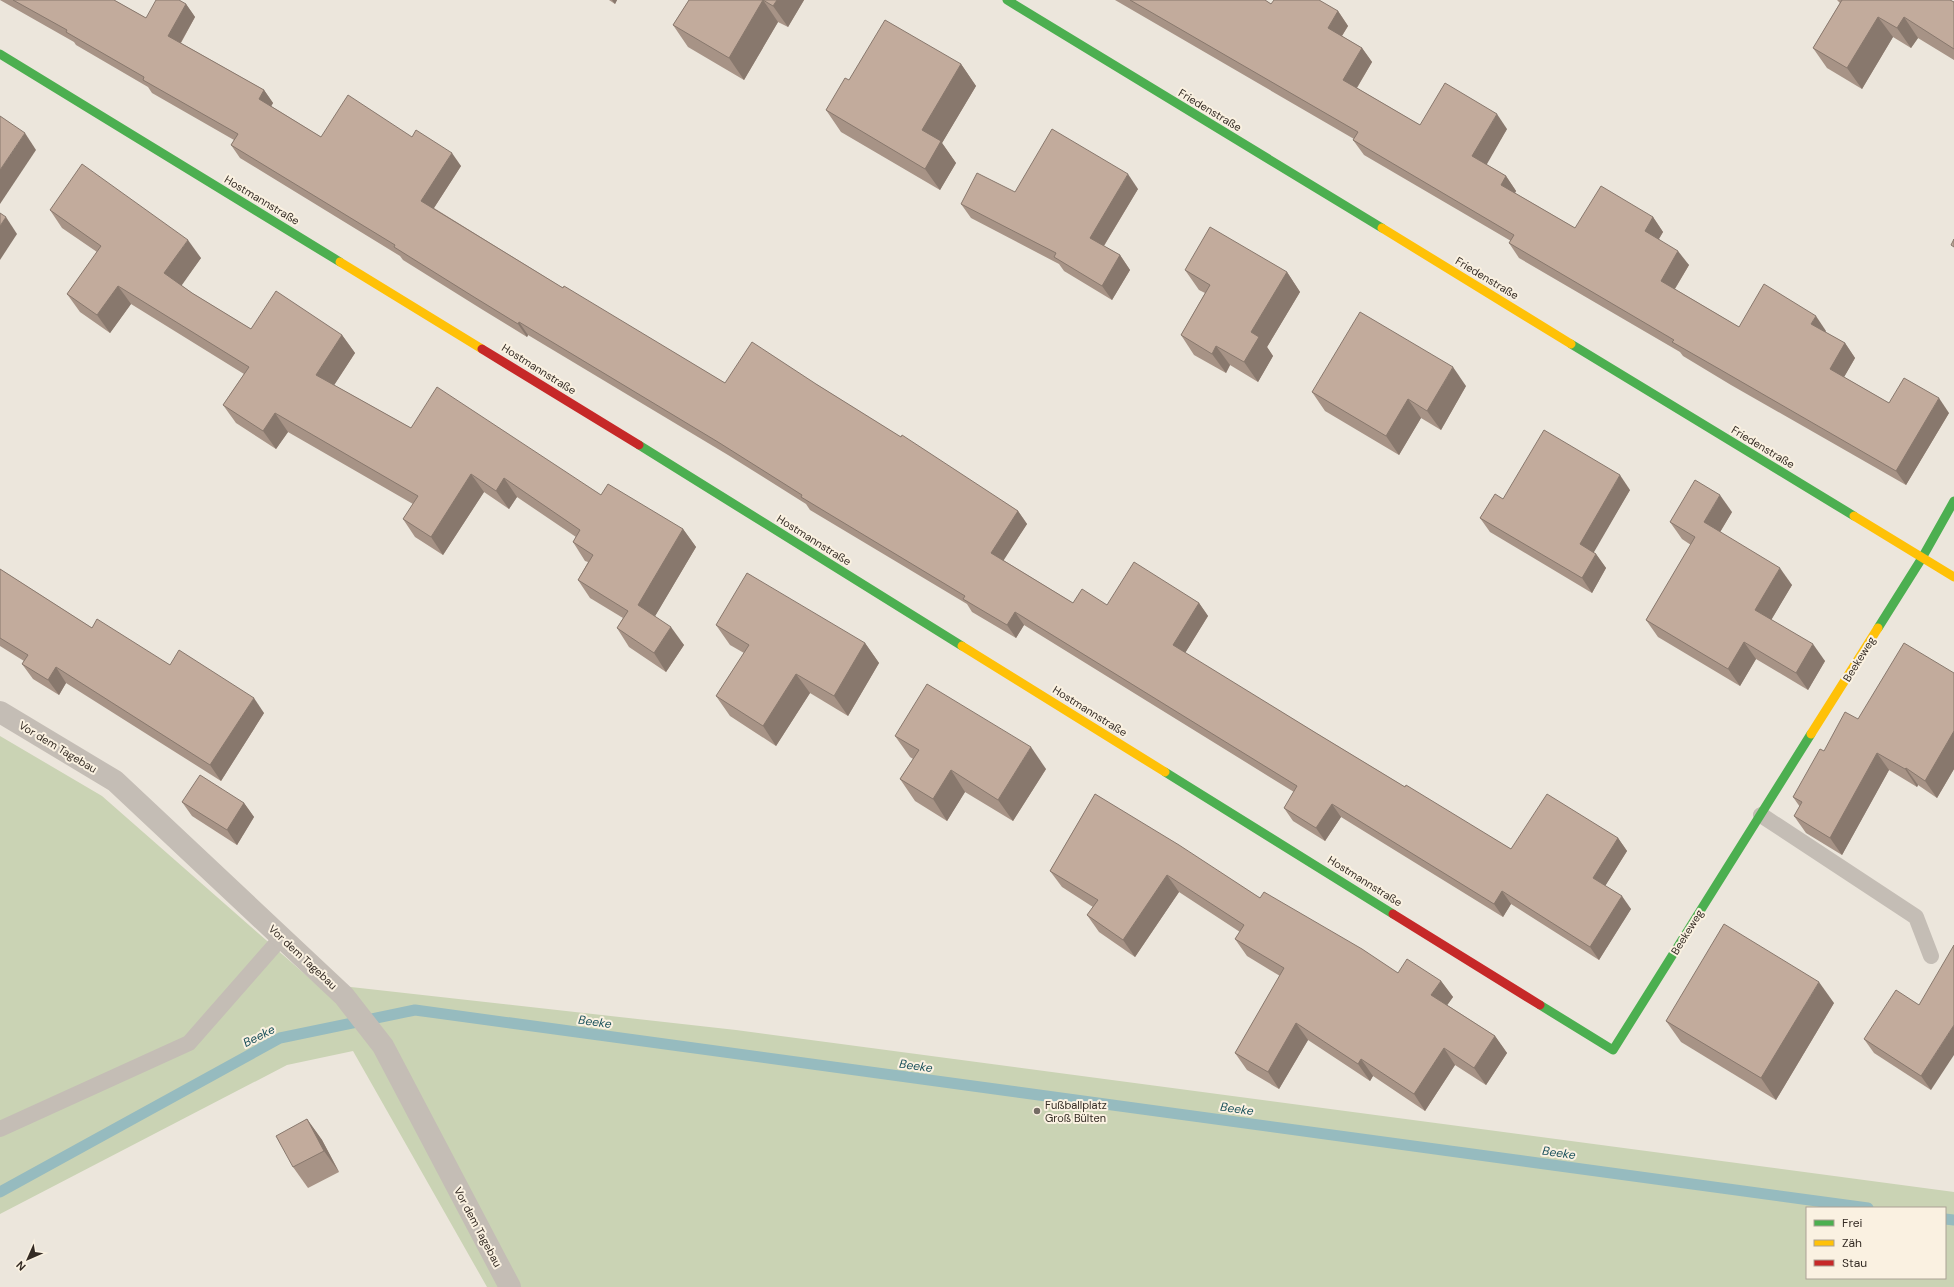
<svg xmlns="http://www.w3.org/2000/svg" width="1954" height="1287" font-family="'DM Sans',sans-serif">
<rect width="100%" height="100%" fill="#ece6dc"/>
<path fill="#cad3b4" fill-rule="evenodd" d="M0,736L102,796L315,983L736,1030L1954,1192V1287H487L353,1051L287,1065L0,1214ZM1807,1208H1945V1278H1807Z"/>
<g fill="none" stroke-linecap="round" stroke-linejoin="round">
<g stroke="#96bbbf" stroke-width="11">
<polyline points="0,1192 280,1038 415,1010 1868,1208"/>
<polyline points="1945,1219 1954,1220"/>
</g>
<g stroke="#c4bdb5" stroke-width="16">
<polyline points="1761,815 1916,917 1931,956"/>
<polyline points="0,1129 189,1043 282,937"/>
</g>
<polyline stroke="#c4bdb5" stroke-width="22" points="0,712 115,781 344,996 383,1046 510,1287"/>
<g stroke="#4caf50" stroke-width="9">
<polyline points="1007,0 1382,228"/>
<polyline points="0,54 340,262"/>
<polyline points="1571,344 1854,516"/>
<polyline points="639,445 962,646"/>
<polyline points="1878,628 1922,558 1954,501"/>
<polyline points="1165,772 1393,914"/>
<polyline points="1540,1005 1613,1050 1811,734"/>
</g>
<g stroke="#ffc107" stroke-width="9">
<polyline points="1382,228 1571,344"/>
<polyline points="340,262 482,349"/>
<polyline points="1854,516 1954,577"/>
<polyline points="962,646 1165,772"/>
<polyline points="1811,734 1878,628"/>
</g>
<g stroke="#c62828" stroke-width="9">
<polyline points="482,349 639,445"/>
<polyline points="1393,914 1540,1005"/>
</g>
</g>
<g fill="#a79386">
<polygon points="0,0 114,0 146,18 186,4 195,17 181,43 264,90 273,103 271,106 321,137 412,137 461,166 434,208 563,288 725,383 816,384 1018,511 1027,524 1003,560 1073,603 1107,605 1199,603 1208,616 1185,653 1316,733 1405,787 1511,849 1618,838 1627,851 1605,886 1631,909 1599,960 1511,904 1503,917 1341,817 1325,841 1293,821 1284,808 1294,792 1024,625 1016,638 972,612 967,604 810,510 806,504 728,455 528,335 527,337 483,310 403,260 400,256 240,158 231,145 234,140 152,93 148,87 76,45 74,42"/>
<polygon points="609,0 617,0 615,4"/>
<polygon points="689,0 804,0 788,27 778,22 744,80 688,47 673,25"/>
<polygon points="1115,0 1265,0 1271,4 1338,11 1348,26 1342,36 1362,48 1372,62 1357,88 1420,125 1507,129 1486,164 1506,176 1516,191 1515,193 1575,228 1653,217 1663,232 1659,239 1689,265 1675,289 1739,327 1826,331 1825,332 1845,343 1855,358 1844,377 1889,403 1949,413 1906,485 1731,385 1683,356 1680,352 1519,258 1509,243 1511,241 1364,155 1353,140 1354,139"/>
<polygon points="1837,0 1950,0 1954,2 1954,60 1918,38 1911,48 1893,37 1862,89 1827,68 1813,48 1840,3"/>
<polygon points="961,64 976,86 942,143 956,163 940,190 841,132 826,110 849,80"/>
<polygon points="1138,189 1104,246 1120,255 1130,270 1112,300 1064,271 1059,264 971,218 961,204 1015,192"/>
<polygon points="50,210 201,258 181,285 192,293 251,329 342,335 355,353 334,385 411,428 601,495 683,529 696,547 655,616 684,645 666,672 629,647 617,628 623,618 590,598 578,580 588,562 585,561 573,542 576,537 517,497 509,509 484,492 443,555 415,537 403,519 413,504 288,432 276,449 236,423 223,405 244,374 131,304 110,333 80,312 67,294 97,252 62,228"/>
<polygon points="1185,270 1287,272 1300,292 1267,347 1273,356 1258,382 1230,365 1226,373 1194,355 1181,335 1205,293 1199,290"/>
<polygon points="1466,386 1441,430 1421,418 1399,455 1325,411 1312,392"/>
<polygon points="1630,490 1593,552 1596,554 1606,568 1592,593 1490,532 1480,518 1503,499"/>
<polygon points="1732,512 1720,532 1792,585 1771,620 1825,661 1808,690 1756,659 1740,686 1658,637 1646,620 1691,545 1682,539 1670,522"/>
<polygon points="0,569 92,628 170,665 264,713 221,781 66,683 59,695 33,679 22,664 24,661 0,646"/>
<polygon points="716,625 865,643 879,663 848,716 810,693 776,746 730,716 716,696 744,653 730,645"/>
<polygon points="1954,673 1954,769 1937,798 1918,785 1917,787 1889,770 1842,855 1806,833 1794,816 1800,807 1793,797 1824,751 1858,719"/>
<polygon points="895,736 1046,769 1013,821 965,792 947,821 915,801 900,779 913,759 910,757"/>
<polygon points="1095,794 1260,898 1398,973 1441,981 1453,997 1447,1005 1495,1036 1507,1053 1486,1085 1455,1065 1425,1111 1373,1076 1370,1081 1308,1040 1279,1089 1247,1070 1235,1053 1280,976 1247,956 1235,939 1240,932 1179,892 1135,957 1099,932 1087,915 1093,907 1062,887 1050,871"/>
<polygon points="182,802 244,803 254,817 237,845 192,816"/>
<polygon points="1834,1003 1776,1100 1681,1042 1666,1021"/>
<polygon points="1919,1005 1931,1090 1874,1053 1864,1039"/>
<polygon points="307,1119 322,1140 339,1172 308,1188 293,1167"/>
</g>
<g fill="#88786d">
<polygon points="612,0 617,0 615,4"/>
<polygon points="763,0 778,22 744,80 729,58"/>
<polygon points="777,0 804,0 788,27 773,6"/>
<polygon points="186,4 195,17 177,49 168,36"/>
<polygon points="1338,11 1348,26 1338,42 1328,28"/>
<polygon points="1878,17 1893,37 1862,89 1847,68"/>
<polygon points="1904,17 1918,38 1911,48 1897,28"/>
<polygon points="1362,48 1372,62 1353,94 1343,80"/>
<polygon points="961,64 976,86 942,143 956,163 940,190 925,169 922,130"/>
<polygon points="264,90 273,103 268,112 259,99"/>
<polygon points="1497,114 1507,129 1483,171 1472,156"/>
<polygon points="25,133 36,150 0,204 0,170"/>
<polygon points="452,153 461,166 430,214 421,201"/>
<polygon points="1128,174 1138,189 1100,252 1090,238"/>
<polygon points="1506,176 1516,191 1511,200 1501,185"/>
<polygon points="6,217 17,234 0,260 0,226"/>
<polygon points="1653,217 1663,232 1655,245 1645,231"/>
<polygon points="188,240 201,258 177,292 164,273"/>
<polygon points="1678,251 1689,265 1671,295 1661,281"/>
<polygon points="1120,255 1130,270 1112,300 1102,286"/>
<polygon points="1287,272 1300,292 1267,347 1273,356 1258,382 1244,362 1251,332"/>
<polygon points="118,286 131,304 110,333 97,315"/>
<polygon points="1816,316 1826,331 1822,338 1811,324"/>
<polygon points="519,322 528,335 527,337 518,324"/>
<polygon points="342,335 355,353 329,393 316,375"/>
<polygon points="1845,343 1855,358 1840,384 1830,369"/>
<polygon points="1216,346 1230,365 1226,373 1212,354"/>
<polygon points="1453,367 1466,386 1441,430 1427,411"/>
<polygon points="1939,398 1949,413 1906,485 1896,471"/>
<polygon points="1408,399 1421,418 1399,455 1386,436"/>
<polygon points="275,413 288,432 276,449 263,431"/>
<polygon points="471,474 484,492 443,555 431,537"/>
<polygon points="1620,475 1630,490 1590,559 1580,544"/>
<polygon points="504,478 517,497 509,509 496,491"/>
<polygon points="1720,495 1732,512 1716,539 1704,522"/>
<polygon points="1018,511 1027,524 1000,566 991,553"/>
<polygon points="683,529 696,547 651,623 638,605"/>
<polygon points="1596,554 1606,568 1592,593 1582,578"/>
<polygon points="1780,568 1792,585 1767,627 1755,610"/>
<polygon points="1199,603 1208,616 1182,658 1173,645"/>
<polygon points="1015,612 1024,625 1016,638 1007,625"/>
<polygon points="671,627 684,645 666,672 654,653"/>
<polygon points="1744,642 1756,659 1740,686 1728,669"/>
<polygon points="865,643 879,663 848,716 834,696"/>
<polygon points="1813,644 1825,661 1808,690 1796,673"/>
<polygon points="56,667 66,683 59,695 48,680"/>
<polygon points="796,674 810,693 776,746 763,726"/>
<polygon points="254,698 264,713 221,781 210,765"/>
<polygon points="1954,731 1954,769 1937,798 1925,781"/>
<polygon points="1031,747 1046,769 1013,821 998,800"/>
<polygon points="1877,753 1889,770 1842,855 1830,838"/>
<polygon points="1906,768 1918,785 1917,787 1905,769"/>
<polygon points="951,770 965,792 947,821 933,799"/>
<polygon points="244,803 254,817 237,845 227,830"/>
<polygon points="1332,804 1341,817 1325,841 1316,828"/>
<polygon points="1618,838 1627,851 1602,891 1593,878"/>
<polygon points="1167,875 1179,892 1135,957 1123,940"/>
<polygon points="1502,891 1511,904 1503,917 1494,904"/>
<polygon points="1622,896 1631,909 1599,960 1590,947"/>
<polygon points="1441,981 1453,997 1443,1011 1431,995"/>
<polygon points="1819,982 1834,1003 1776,1100 1761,1078"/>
<polygon points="1296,1023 1308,1040 1279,1089 1268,1072"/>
<polygon points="1954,1025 1954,1055 1931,1090 1921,1076"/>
<polygon points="1495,1036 1507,1053 1486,1085 1474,1068"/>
<polygon points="1444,1048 1455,1065 1425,1111 1414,1094"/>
<polygon points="1361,1059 1373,1076 1370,1081 1358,1064"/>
<polygon points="307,1119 322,1140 339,1172 324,1151"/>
</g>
<g fill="#c2ab9c" stroke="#88786d">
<polygon points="13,0 114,0 146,18 156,0 179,0 186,4 168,36 264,90 259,99 321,137 348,95 412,137 416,130 452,153 421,201 563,288 564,286 725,383 752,342 816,384 901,437 902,435 1018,511 991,553 1073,603 1082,589 1107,605 1134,562 1199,603 1173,645 1316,733 1405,787 1406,785 1511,849 1547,794 1618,838 1593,878 1622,896 1590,947 1502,891 1494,904 1332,804 1316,828 1284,808 1297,786 1015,612 1007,625 963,599 965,596 801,497 802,495 718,442 519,322 518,324 474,297 394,247 395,245 231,145 238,134 143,80 144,77 66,32 67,30"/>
<polygon points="689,0 777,0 773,6 763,0 729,58 673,25"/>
<polygon points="1130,0 1265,0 1271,4 1274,0 1319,0 1338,11 1328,28 1362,48 1343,80 1420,125 1445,83 1497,114 1472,156 1506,176 1501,185 1575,228 1601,186 1653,217 1645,231 1678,251 1661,281 1739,327 1764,284 1816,316 1811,324 1845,343 1830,369 1889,403 1904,378 1939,398 1896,471 1721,370 1672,342 1674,340 1509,243 1514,235 1353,140 1358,132"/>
<polygon points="1842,0 1950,0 1954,2 1954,49 1904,17 1897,28 1878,17 1847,68 1813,48"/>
<polygon points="885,20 961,64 922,130 941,141 925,169 826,110 845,78 849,80"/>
<polygon points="0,116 25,133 0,170"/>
<polygon points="1052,129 1128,174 1090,238 1120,255 1102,286 1054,257 1056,253 961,204 977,173 1015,192"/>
<polygon points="82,164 188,240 164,273 192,293 251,329 276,291 342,335 316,375 411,428 437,387 601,495 608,484 683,529 638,605 671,627 654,653 617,628 628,611 578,580 593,555 573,542 580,530 504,478 496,491 471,474 431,537 403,519 418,496 275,413 263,431 223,405 249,367 118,286 97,315 67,294 101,246 50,210"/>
<polygon points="0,213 6,217 0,226"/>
<polygon points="1210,227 1287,272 1251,332 1259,337 1244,362 1216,346 1212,354 1181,335 1210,285 1185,270"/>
<polygon points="1954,239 1954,247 1951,245"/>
<polygon points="1360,312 1453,367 1427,411 1408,399 1386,436 1312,392"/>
<polygon points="1544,430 1620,475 1580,544 1596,554 1582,578 1480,518 1495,494 1503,499"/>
<polygon points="1695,480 1720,495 1704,522 1780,568 1755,610 1813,644 1796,673 1744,642 1728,669 1646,620 1695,537 1670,522"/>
<polygon points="0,569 92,628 97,619 170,665 179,650 254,698 210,765 56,667 48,680 22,664 28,655 0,638"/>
<polygon points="747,573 865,643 834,696 796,674 763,726 716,696 749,645 716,625"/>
<polygon points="1904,643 1954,673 1954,731 1925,781 1906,768 1905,769 1877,753 1830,838 1794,816 1802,802 1793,797 1820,749 1824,751 1845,712 1858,719"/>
<polygon points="927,684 1031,747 998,800 951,770 933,799 900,779 919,750 895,736"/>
<polygon points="200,775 244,803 227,830 182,802"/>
<polygon points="1095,794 1179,845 1260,898 1264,892 1362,949 1398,973 1407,959 1441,981 1431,995 1495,1036 1474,1068 1444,1048 1414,1094 1361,1059 1358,1064 1296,1023 1268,1072 1235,1053 1284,968 1235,939 1244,925 1167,875 1123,940 1087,915 1098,900 1050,871"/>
<polygon points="1724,924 1819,982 1761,1078 1666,1021"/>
<polygon points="1954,945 1954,1025 1921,1076 1864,1039 1896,990 1919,1005"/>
<polygon points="307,1119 324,1151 293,1167 276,1136"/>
</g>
<circle fill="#746c64" stroke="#faf1e1" stroke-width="1.5" cx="1037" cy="1111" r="4"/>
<g text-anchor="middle" stroke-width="4" stroke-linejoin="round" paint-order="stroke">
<g font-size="11" fill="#342b24" stroke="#faf1e1">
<text transform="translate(1210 110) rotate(31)" y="4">Friedenstraße</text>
<text transform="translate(262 200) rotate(31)" y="4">Hostmannstraße</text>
<text transform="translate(1487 278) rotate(31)" y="4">Friedenstraße</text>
<text transform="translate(539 369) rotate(32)" y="4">Hostmannstraße</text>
<text transform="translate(1763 447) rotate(31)" y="4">Friedenstraße</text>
<text transform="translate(814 540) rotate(32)" y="4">Hostmannstraße</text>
<text transform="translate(1859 659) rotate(-58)" y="4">Beekeweg</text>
<text transform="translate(1090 711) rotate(32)" y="4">Hostmannstraße</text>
<text transform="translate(58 747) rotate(31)" y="4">Vor dem Tagebau</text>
<text transform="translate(1365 881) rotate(32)" y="4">Hostmannstraße</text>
<text transform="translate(1687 932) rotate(-58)" y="4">Beekeweg</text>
<text transform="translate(303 957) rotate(43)" y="4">Vor dem Tagebau</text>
<text transform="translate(478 1227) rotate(62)" y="4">Vor dem Tagebau</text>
</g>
<g font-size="11" fill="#342b24" stroke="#faf1e1" text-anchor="start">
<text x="1045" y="1109">Fußballplatz<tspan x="1045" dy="13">Groß Bülten</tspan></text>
</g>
<g font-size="12" font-style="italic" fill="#164e59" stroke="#faf1e1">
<text transform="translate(595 1022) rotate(8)" y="4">Beeke</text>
<text transform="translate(259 1036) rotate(-27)" y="4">Beeke</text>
<text transform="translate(916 1066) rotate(8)" y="4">Beeke</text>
<text transform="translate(1237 1109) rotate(8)" y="4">Beeke</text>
<text transform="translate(1559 1153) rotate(8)" y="4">Beeke</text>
</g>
</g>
<rect x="1806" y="1207" width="140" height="72" fill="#faf1e1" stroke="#aba295"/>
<rect x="1814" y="1220" width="20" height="6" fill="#4caf50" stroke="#aba295"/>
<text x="1842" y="1227" font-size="12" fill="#342b24">Frei</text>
<rect x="1814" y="1240" width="20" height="6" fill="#ffc107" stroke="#aba295"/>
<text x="1842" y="1247" font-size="12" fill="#342b24">Zäh</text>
<rect x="1814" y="1260" width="20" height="6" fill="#c62828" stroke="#aba295"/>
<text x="1842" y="1267" font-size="12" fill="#342b24">Stau</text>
<g transform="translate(28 1259) rotate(225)" stroke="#faf1e1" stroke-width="3" paint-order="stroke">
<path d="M0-3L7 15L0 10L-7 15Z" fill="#342b24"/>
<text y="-6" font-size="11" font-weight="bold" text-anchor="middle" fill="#342b24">N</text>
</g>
</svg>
